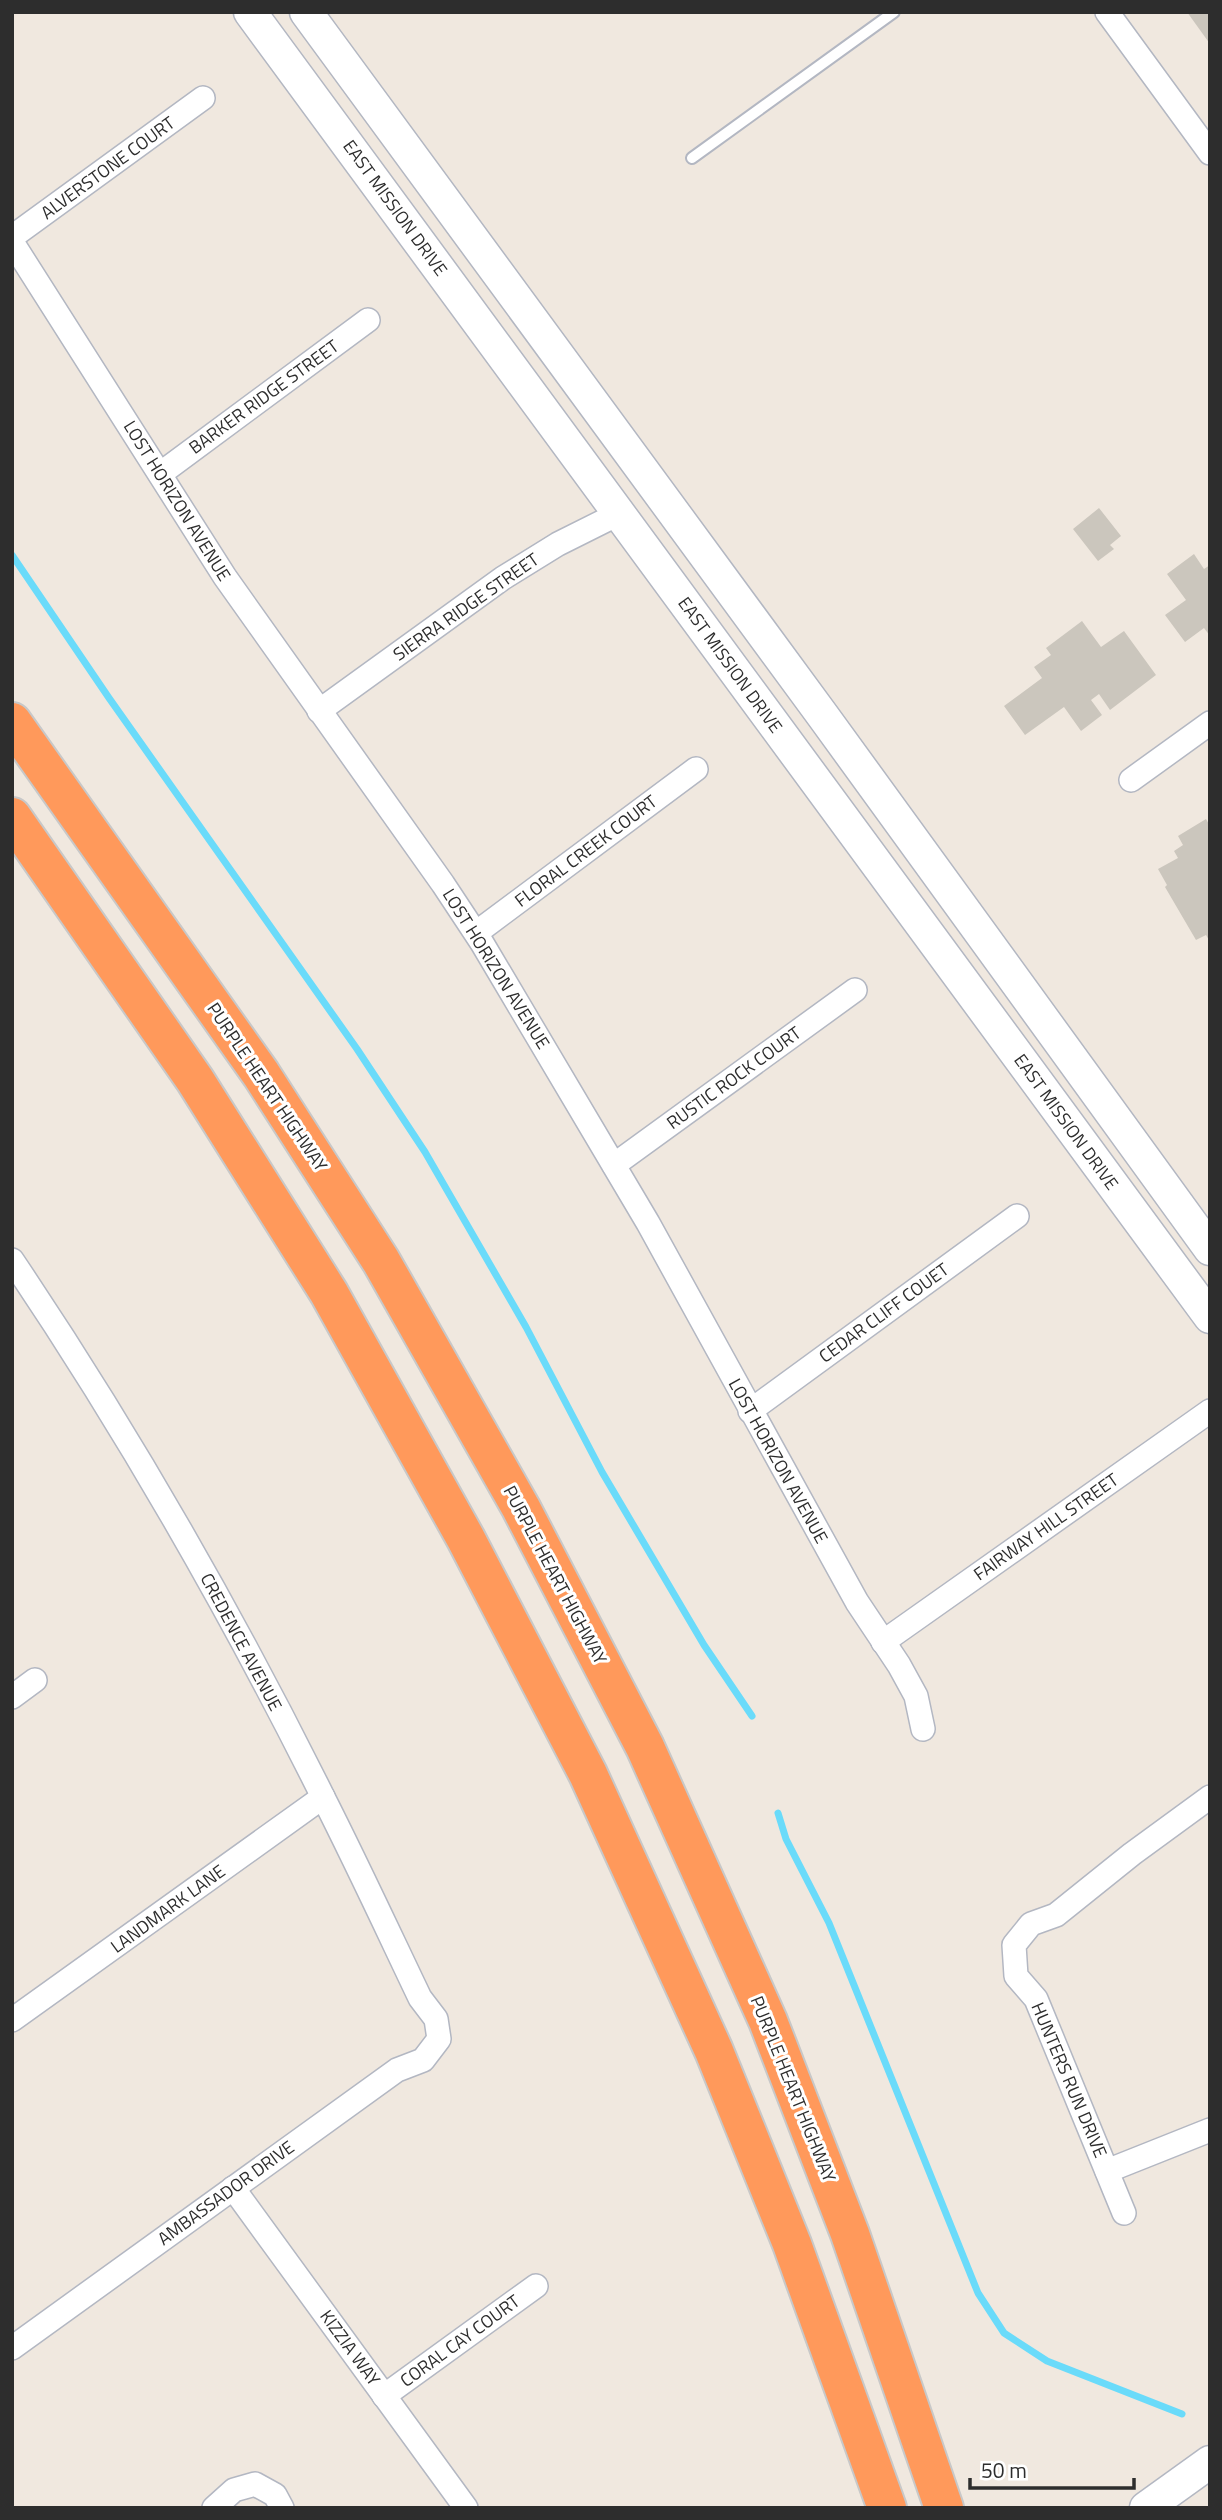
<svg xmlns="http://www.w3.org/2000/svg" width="1222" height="2520" font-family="'Titillium Web',sans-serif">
<rect width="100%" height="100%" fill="#f0e8df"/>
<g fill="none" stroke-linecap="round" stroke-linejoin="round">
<g stroke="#6adbfa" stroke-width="7">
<polyline points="12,555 109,698 357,1049 425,1152 526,1327 602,1472 704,1645 752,1716"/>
<polyline points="778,1813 786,1839 829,1923 978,2293 1004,2333 1047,2361 1182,2414"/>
</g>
</g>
<g fill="#cbc6bd">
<polygon points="1187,12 1210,12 1210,44"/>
<polygon points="1099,508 1121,536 1110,545 1114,549 1098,561 1073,529"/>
<polygon points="1194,554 1204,569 1210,565 1210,636 1204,628 1185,642 1165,615 1186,600 1167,574"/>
<polygon points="1082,621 1101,647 1124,631 1156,675 1110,710 1099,694 1091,700 1102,715 1081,731 1064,707 1025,735 1004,706 1042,678 1034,667 1051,655 1046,648"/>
<polygon points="1206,819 1210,826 1210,942 1206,935 1196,940 1165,887 1167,885 1158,869 1178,858 1174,851 1183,845 1178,836"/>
</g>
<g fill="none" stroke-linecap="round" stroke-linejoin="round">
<g stroke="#b3b7c2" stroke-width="14">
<polyline id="lane" points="692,158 894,12"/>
</g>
<g stroke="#b3b7c2" stroke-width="26">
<g id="street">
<polyline points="1107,12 1210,153"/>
<polyline points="12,237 203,98"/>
<polyline points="12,242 225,577 443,884 482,943 648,1223 857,1602 899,1665 916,1696 923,1729"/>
<polyline points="160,474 368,320"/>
<polyline points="319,711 503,578 558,544 620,513"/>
<polyline points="1131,780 1210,723"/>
<polyline points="476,933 696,769"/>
<polyline points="614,1165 855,990"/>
<path d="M12,1260C128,1432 231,1612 323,1797C357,1864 388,1931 420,1998L436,2019L439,2039L423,2060L397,2070L12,2348"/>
<polyline points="750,1411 1017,1216"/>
<polyline points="883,1642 1210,1411"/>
<polyline points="12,1697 35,1680"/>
<polyline points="12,2020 323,1797"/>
<polyline points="1107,2171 1210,2130"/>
<polyline points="233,2188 466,2508"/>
<polyline points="1124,2213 1036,1999 1016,1976 1014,1945 1031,1924 1056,1915 1132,1854 1210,1797"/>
<polyline points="384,2396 536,2286"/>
<polyline points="214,2508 234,2490 255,2484 275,2495 282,2508"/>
</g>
</g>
<g stroke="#b3b7c2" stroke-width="35">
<g id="secondary">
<polyline points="250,12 1210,1317"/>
<polyline points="306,12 823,716 1210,1249"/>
<polyline points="1146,2508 1210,2462"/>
</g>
</g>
<g stroke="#c8c8c8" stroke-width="42">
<g id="highway">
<polyline points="12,722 261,1074 381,1261 521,1508 645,1747 768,2021 850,2234 944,2508"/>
<polyline points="12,817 195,1080 329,1293 466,1539 588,1774 714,2051 792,2244 887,2508"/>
</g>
</g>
<use href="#lane" stroke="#fff" stroke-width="10"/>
<use href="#street" stroke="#fff" stroke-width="23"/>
<use href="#secondary" stroke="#fff" stroke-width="32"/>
<use href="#highway" stroke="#ff995b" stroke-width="38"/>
</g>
<g text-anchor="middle" stroke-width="6" stroke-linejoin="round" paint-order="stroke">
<g font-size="18" fill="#2d2d2d" stroke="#fff">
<text transform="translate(108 168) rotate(-36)" y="6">ALVERSTONE COURT</text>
<text transform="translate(395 208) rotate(54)" y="6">EAST MISSION DRIVE</text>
<text transform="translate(264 397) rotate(-36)" y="6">BARKER RIDGE STREET</text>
<text transform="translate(177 501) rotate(58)" y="6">LOST HORIZON AVENUE</text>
<text transform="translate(466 607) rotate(-35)" y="6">SIERRA RIDGE STREET</text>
<text transform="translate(730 665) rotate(54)" y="6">EAST MISSION DRIVE</text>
<text transform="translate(586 851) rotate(-37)" y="6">FLORAL CREEK COURT</text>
<text transform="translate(496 969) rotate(58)" y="6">LOST HORIZON AVENUE</text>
<text transform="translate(734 1078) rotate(-36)" y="6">RUSTIC ROCK COURT</text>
<text transform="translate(267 1087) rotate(56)" y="6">PURPLE HEART HIGHWAY</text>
<text transform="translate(1066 1122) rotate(54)" y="6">EAST MISSION DRIVE</text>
<text transform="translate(884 1313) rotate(-36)" y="6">CEDAR CLIFF COUET</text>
<text transform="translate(778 1461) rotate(61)" y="6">LOST HORIZON AVENUE</text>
<text transform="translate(1046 1527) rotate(-35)" y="6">FAIRWAY HILL STREET</text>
<text transform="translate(555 1575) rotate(62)" y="6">PURPLE HEART HIGHWAY</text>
<text transform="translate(241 1642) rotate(62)" y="6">CREDENCE AVENUE</text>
<text transform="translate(168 1909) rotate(-36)" y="6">LANDMARK LANE</text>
<text transform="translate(1069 2080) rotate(67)" y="6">HUNTERS RUN DRIVE</text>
<text transform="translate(793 2089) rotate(68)" y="6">PURPLE HEART HIGHWAY</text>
<text transform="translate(226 2193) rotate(-36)" y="6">AMBASSADOR DRIVE</text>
<text transform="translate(460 2341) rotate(-36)" y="6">CORAL CAY COURT</text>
<text transform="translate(350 2348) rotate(54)" y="6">KIZZIA WAY</text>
</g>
</g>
<rect width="1222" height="2520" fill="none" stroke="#2d2d2d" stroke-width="28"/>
<path d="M970 2478v10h164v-10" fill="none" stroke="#2d2d2d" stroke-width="3.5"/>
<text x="981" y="2478" font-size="21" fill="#2d2d2d" stroke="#ffffff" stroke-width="5" paint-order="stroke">50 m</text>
</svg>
